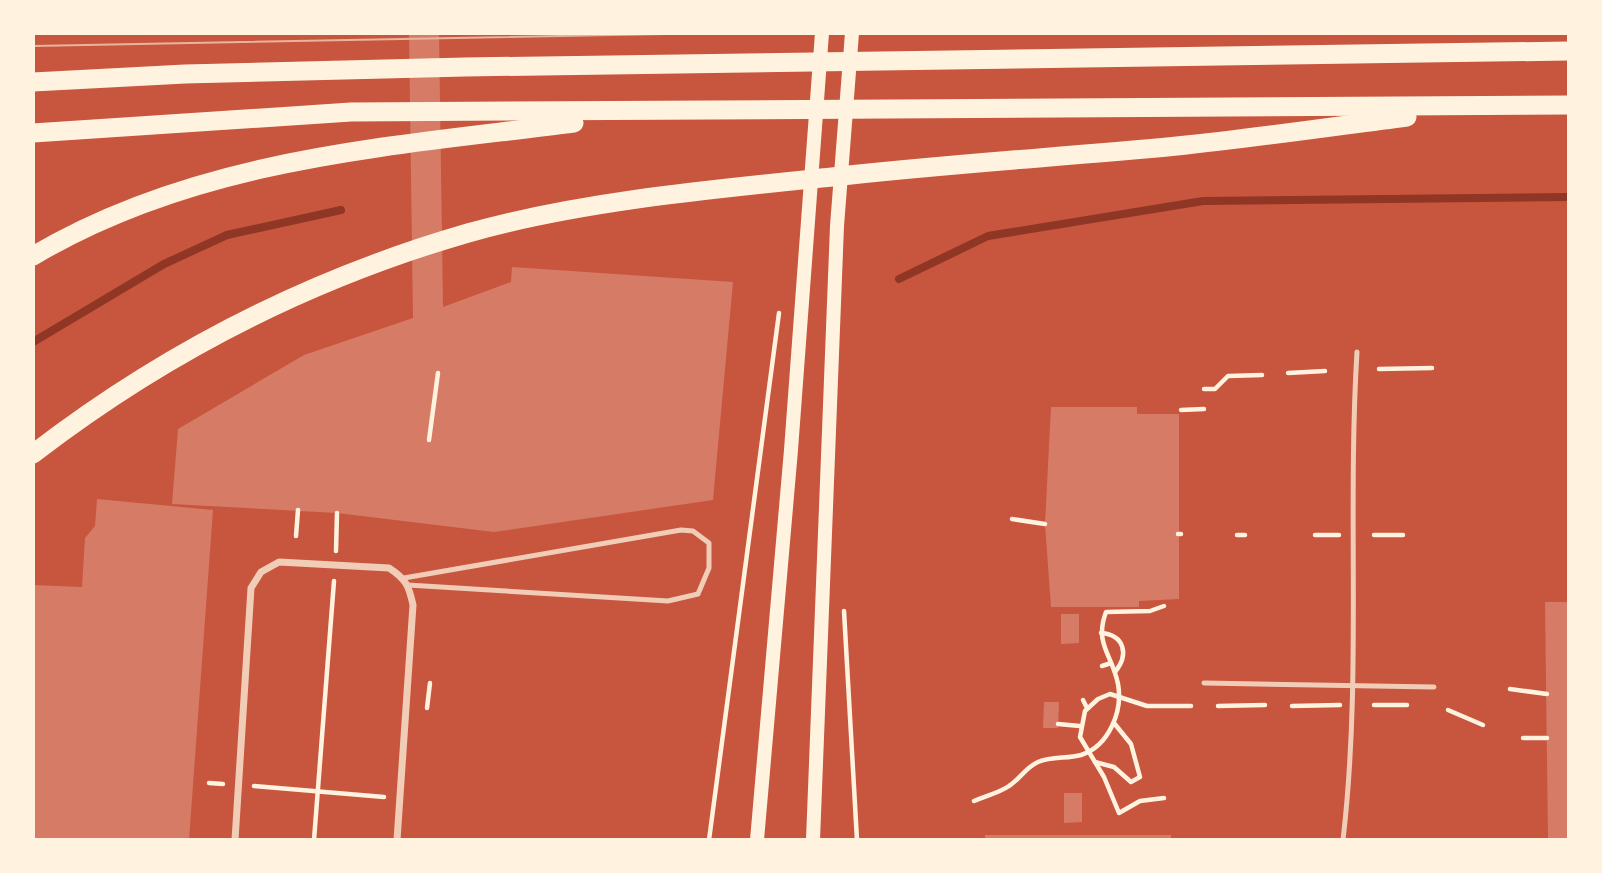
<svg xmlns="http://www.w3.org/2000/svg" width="1602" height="873" font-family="Quicksand,sans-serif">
<rect width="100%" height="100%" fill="#c8553d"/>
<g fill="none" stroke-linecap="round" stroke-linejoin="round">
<g stroke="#8f3625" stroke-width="8">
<polyline points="899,279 988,236 1203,201 1569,197"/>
<polyline points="33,342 164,264 227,235 341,210"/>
</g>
</g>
<g fill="#d67c66">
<polygon points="409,33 439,33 443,307 511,282 512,267 733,282 713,500 494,532 337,513 172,504 178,429 304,355 413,318"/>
<polygon points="1051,407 1137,407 1137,414 1179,414 1179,599 1139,601 1139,607 1051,607 1045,524"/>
<polygon points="97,499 213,510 189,840 33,840 33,585 82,587 85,538 95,526"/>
<polygon points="1545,602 1569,602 1569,840 1548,840"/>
<polygon points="1061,614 1079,614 1079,643 1061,644"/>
<polygon points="1044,702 1059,702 1058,728 1043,728"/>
<polygon points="1064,793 1082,793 1082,822 1064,823"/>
<rect x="985" y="835" width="186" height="5"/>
</g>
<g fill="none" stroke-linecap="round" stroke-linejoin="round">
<g stroke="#fff3e0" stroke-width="4.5">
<polyline points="1379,369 1432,368"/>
<polyline points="1288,373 1325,371"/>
<polyline points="1204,389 1215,389 1228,376 1262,375"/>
<polyline points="1181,410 1204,409"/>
<polyline points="429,440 438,373"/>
<polyline points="1012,519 1045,524"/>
<polyline points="1178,534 1181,534"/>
<polyline points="1237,535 1245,535"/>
<polyline points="1315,535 1339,535"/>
<polyline points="1374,535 1403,535"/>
<polyline points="296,536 298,510"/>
<polyline points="336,551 337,513"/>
<polyline points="844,611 857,840"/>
<path d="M1101,633C1125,635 1129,655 1115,672"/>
<polyline points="1102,666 1111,663"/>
<polyline points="1510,689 1547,694"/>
<polyline points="1083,700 1087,708"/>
<polyline points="1374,705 1407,705"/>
<polyline points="1218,706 1265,705"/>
<polyline points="1292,706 1340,705"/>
<polyline points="427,708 430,683"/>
<polyline points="1448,710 1483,725"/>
<polyline points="1058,724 1080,726"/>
<polyline points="1523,738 1547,738"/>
<polyline points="1095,762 1114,767 1131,782 1140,777 1131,744 1114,723"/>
<polyline points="209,783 223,784"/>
<polyline points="254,786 384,797"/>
<polyline points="1164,798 1140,801 1119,813 1104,777 1080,737 1085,711 1098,699 1110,694 1147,706 1191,706"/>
<path d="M974,801C985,796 999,793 1009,786C1020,779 1025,768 1038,762C1052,756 1067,759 1081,755C1109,746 1123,711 1118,684C1112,654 1094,644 1106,612L1150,611L1164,606"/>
<polyline points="314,840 334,581"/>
<polyline points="709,840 779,313"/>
</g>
<g stroke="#f1ccb7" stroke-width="5">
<polyline points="404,578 681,530 693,531 709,543 709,568 698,594 668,601 408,585"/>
<polyline points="1204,683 1434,687"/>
<path d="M1343,840C1362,678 1347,514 1357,352"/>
</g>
<path stroke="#f1ccb7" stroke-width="7" d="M235,840L251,588L261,572L279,562L389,568C406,579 409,586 413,605L397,840"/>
<g stroke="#fff3e0" stroke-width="14">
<polyline points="757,840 791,450 822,33"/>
<polyline points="813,840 837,226 852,33"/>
</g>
<g stroke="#fff3e0" stroke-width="19">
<polyline points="33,82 185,74 465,67 1569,51"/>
<polyline points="33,133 351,112 1569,105"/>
<path d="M33,256C198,158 388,147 574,123"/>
<path d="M33,454C164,353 309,279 468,233C581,201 715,189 832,177C947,164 1062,157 1177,146C1254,138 1330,127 1407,117"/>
</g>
<polyline stroke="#e9b49f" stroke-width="2" points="33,46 720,33"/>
</g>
<rect width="1602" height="873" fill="none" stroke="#fff3e0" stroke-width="70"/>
</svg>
